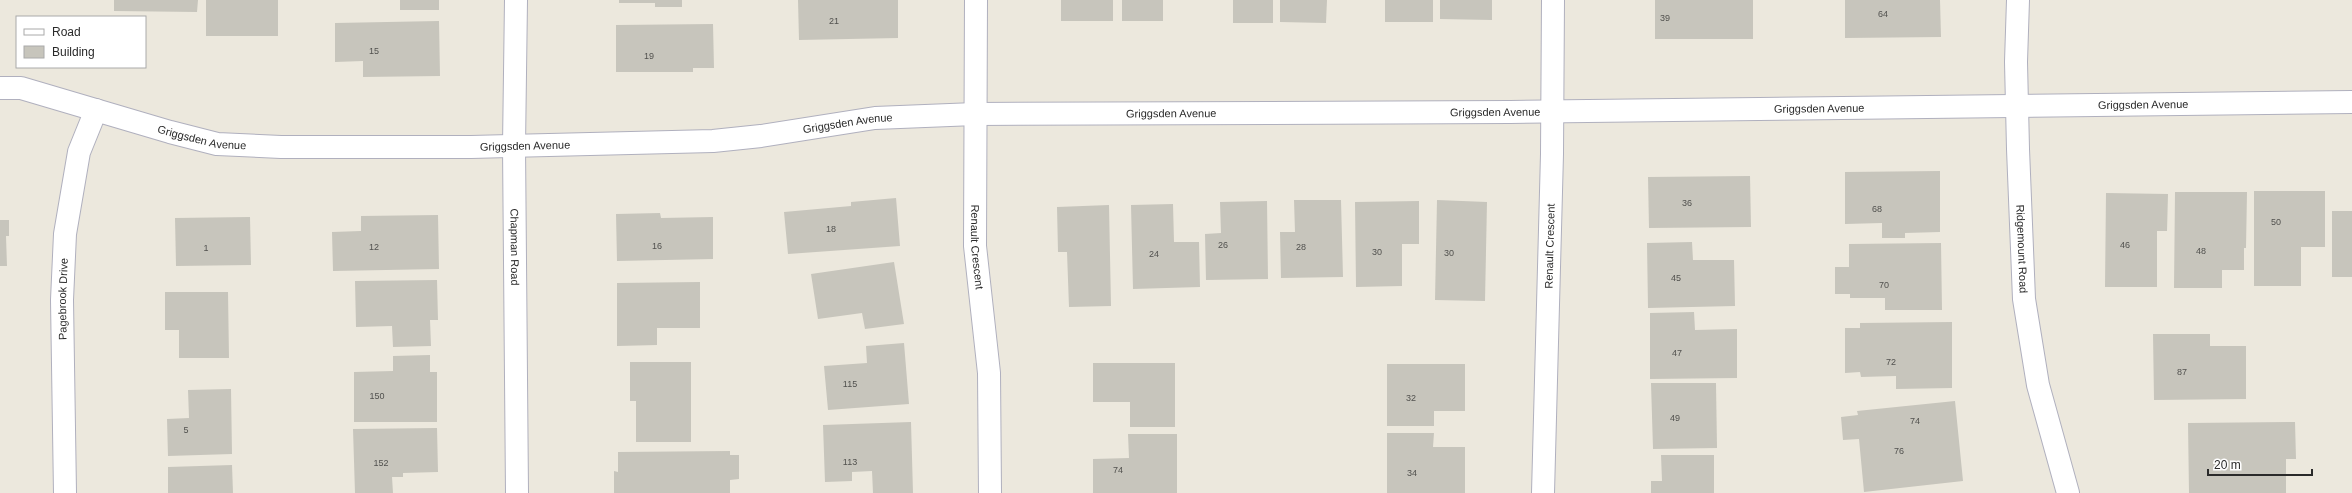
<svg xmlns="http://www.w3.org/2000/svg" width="2352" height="493" font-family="Helvetica,sans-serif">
<rect width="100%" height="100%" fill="#ece8dd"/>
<g fill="#c7c5bc">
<polygon points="114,0 198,0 197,12 114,11"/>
<rect x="206" y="0" width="72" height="36"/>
<rect x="400" y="0" width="39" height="10"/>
<polygon points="619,0 682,0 682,7 655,7 655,3 619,3"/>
<polygon points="798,0 898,0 898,38 799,40"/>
<rect x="1061" y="0" width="52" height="21"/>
<rect x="1122" y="0" width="41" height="21"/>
<rect x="1233" y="0" width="40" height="23"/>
<polygon points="1280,0 1327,0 1326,23 1280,22"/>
<rect x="1385" y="0" width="48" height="22"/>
<polygon points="1440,0 1492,0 1492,20 1440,19"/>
<rect x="1655" y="0" width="98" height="39"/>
<polygon points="1845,0 1940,0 1941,37 1845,38"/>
<polygon points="439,21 440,76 363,77 363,61 335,62 335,23"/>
<polygon points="713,24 714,68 693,68 693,72 616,72 616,25"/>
<polygon points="1940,171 1940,232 1905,233 1905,238 1882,238 1882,223 1845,224 1845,172"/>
<polygon points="1750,176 1751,227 1649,228 1648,177"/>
<polygon points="2254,191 2325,191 2325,247 2301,247 2301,286 2254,286"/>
<polygon points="2175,192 2247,192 2246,248 2244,248 2244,270 2222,270 2222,288 2174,288"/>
<polygon points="2106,193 2168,194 2167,231 2157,231 2157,287 2105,287"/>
<polygon points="896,198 900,246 788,254 784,212 851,206 851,202"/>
<polygon points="1294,200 1341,200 1343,277 1281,278 1280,232 1295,232"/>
<polygon points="1437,200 1487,202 1485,301 1435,300"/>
<polygon points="1267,201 1268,279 1206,280 1205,234 1221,233 1220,202"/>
<polygon points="1419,201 1419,244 1402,244 1402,286 1356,287 1355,202"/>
<polygon points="1173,204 1174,242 1199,242 1200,287 1133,289 1131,205"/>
<polygon points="1109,205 1111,306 1069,307 1067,252 1058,252 1057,207"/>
<rect x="2332" y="211" width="20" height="66"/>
<polygon points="660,213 661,218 713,217 713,259 617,261 616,214"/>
<polygon points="438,215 439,269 333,271 332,232 361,231 361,216"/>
<polygon points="250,217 251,265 176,266 175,218"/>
<polygon points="0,220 9,220 9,236 6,236 7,266 0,266"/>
<polygon points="1692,242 1693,260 1734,260 1735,306 1648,308 1647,243"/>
<polygon points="1941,243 1942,310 1885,310 1885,298 1850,298 1850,294 1835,294 1835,267 1849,267 1849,244"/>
<polygon points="894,262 904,324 865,329 862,313 818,319 811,274"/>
<polygon points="437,280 438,320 430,320 431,346 393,347 392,326 356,327 355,281"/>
<polygon points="700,282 700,328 657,328 657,345 617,346 617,283"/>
<polygon points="165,292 228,292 229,358 179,358 179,330 165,330"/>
<polygon points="1694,312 1695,330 1737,329 1737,378 1650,379 1650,313"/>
<polygon points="1952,322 1952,388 1896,389 1896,376 1861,377 1860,372 1845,373 1845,328 1860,328 1860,323"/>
<polygon points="2153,334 2210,334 2210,346 2246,346 2246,399 2154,400"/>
<polygon points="904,343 909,404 828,410 824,366 867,363 866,346"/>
<polygon points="430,355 430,372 437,372 437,422 354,422 354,372 393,371 393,356"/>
<polygon points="630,362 691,362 691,442 636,442 636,401 630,401"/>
<polygon points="1093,363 1175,363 1175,427 1130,427 1130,402 1093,402"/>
<polygon points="1387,364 1465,364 1465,411 1434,411 1434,426 1387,426"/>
<polygon points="1651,383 1716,383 1717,448 1653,449"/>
<polygon points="231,389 232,454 168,456 167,419 189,418 188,390"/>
<polygon points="1955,401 1963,481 1864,492 1859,439 1843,440 1841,417 1858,415 1857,411"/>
<polygon points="911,422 913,493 873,493 872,471 852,472 852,481 825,482 823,425"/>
<polygon points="2295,422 2296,459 2286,459 2286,493 2189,493 2188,423"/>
<polygon points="437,428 438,472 403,473 403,477 392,477 393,493 355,493 353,429"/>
<polygon points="1387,433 1434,433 1433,447 1465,447 1465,493 1387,493"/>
<polygon points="1128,434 1177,434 1177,493 1093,493 1093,459 1129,458"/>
<polygon points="730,451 730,455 739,455 739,479 730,480 730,493 614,493 614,471 618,472 618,452"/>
<polygon points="1661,455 1714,455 1714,493 1651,493 1651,481 1662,481"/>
<polygon points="232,465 233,493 168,493 168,467"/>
</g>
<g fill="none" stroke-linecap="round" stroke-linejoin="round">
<g stroke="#b0b0be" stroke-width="24">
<g id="minor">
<path id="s1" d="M516,0L514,146L517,493"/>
<path id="s2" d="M976,0L975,246L989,373L990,493"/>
<path id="s3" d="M2018,0L2016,62L2018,149L2024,299L2038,385L2068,493"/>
<path id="s4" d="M0,88H21L170,132L217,144L281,147H471L713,141L761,136L875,118L975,114L1510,112L2352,102"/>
<path id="s5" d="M65,493L62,300L65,234L79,152L96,110"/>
<path id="s6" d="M1543,493L1552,154L1553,0"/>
</g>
</g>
<use href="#minor" stroke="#fff" stroke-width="22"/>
</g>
<g text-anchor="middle" stroke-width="3.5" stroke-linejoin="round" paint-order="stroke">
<g font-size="9" fill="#51514e">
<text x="1883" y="17">64</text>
<text x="1665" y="21">39</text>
<text x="834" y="24">21</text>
<text x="374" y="54">15</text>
<text x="649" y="59">19</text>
<text x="1687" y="206">36</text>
<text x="1877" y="212">68</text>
<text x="2276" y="225">50</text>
<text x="831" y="232">18</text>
<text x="1223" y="248">26</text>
<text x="2125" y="248">46</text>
<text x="657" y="249">16</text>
<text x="374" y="250">12</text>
<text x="1301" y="250">28</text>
<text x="206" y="251">1</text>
<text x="2201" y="254">48</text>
<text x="1377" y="255">30</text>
<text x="1449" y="256">30</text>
<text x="1154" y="257">24</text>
<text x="1676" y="281">45</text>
<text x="1884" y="288">70</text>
<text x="1677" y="356">47</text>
<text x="1891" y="365">72</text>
<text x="2182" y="375">87</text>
<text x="850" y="387">115</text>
<text x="377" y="399">150</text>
<text x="1411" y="401">32</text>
<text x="1675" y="421">49</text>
<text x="1915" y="424">74</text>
<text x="186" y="433">5</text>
<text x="1899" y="454">76</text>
<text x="850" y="465">113</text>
<text x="381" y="466">152</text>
<text x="1118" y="473">74</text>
<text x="1412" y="476">34</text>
</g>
<g font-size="11" fill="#2a2a2a" stroke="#fff">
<text dy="4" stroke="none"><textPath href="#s4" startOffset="2153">Griggsden Avenue</textPath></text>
<text dy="4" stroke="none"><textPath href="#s4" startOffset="1829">Griggsden Avenue</textPath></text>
<text dy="4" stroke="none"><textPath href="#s4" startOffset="1505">Griggsden Avenue</textPath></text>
<text dy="4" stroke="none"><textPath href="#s4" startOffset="1181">Griggsden Avenue</textPath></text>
<text dy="4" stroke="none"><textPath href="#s4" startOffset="857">Griggsden Avenue</textPath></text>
<text dy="4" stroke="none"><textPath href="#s4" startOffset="209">Griggsden Avenue</textPath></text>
<text dy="4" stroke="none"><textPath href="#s4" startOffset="533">Griggsden Avenue</textPath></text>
<text dy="4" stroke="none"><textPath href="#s1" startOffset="247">Chapman Road</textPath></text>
<text dy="4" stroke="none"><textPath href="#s2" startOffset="247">Renault Crescent</textPath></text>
<text dy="4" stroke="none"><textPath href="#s6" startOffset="247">Renault Crescent</textPath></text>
<text dy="4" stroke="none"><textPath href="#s3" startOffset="249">Ridgemount Road</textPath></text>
<text dy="4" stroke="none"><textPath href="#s5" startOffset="194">Pagebrook Drive</textPath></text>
</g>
</g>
<rect x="16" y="16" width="130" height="52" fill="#ffffff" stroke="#aaaaaa"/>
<rect x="24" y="29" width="20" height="6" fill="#ffffff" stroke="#aaaaaa"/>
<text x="52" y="36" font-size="12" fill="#2a2a2a">Road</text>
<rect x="24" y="46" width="20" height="12" fill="#c7c5bc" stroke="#aaaaaa"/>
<text x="52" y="56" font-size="12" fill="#2a2a2a">Building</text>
<path d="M2208 469v6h104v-6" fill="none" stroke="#2a2a2a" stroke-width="2"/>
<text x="2214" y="469" font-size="12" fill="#2a2a2a" stroke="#ffffff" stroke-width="3" paint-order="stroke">20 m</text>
</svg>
